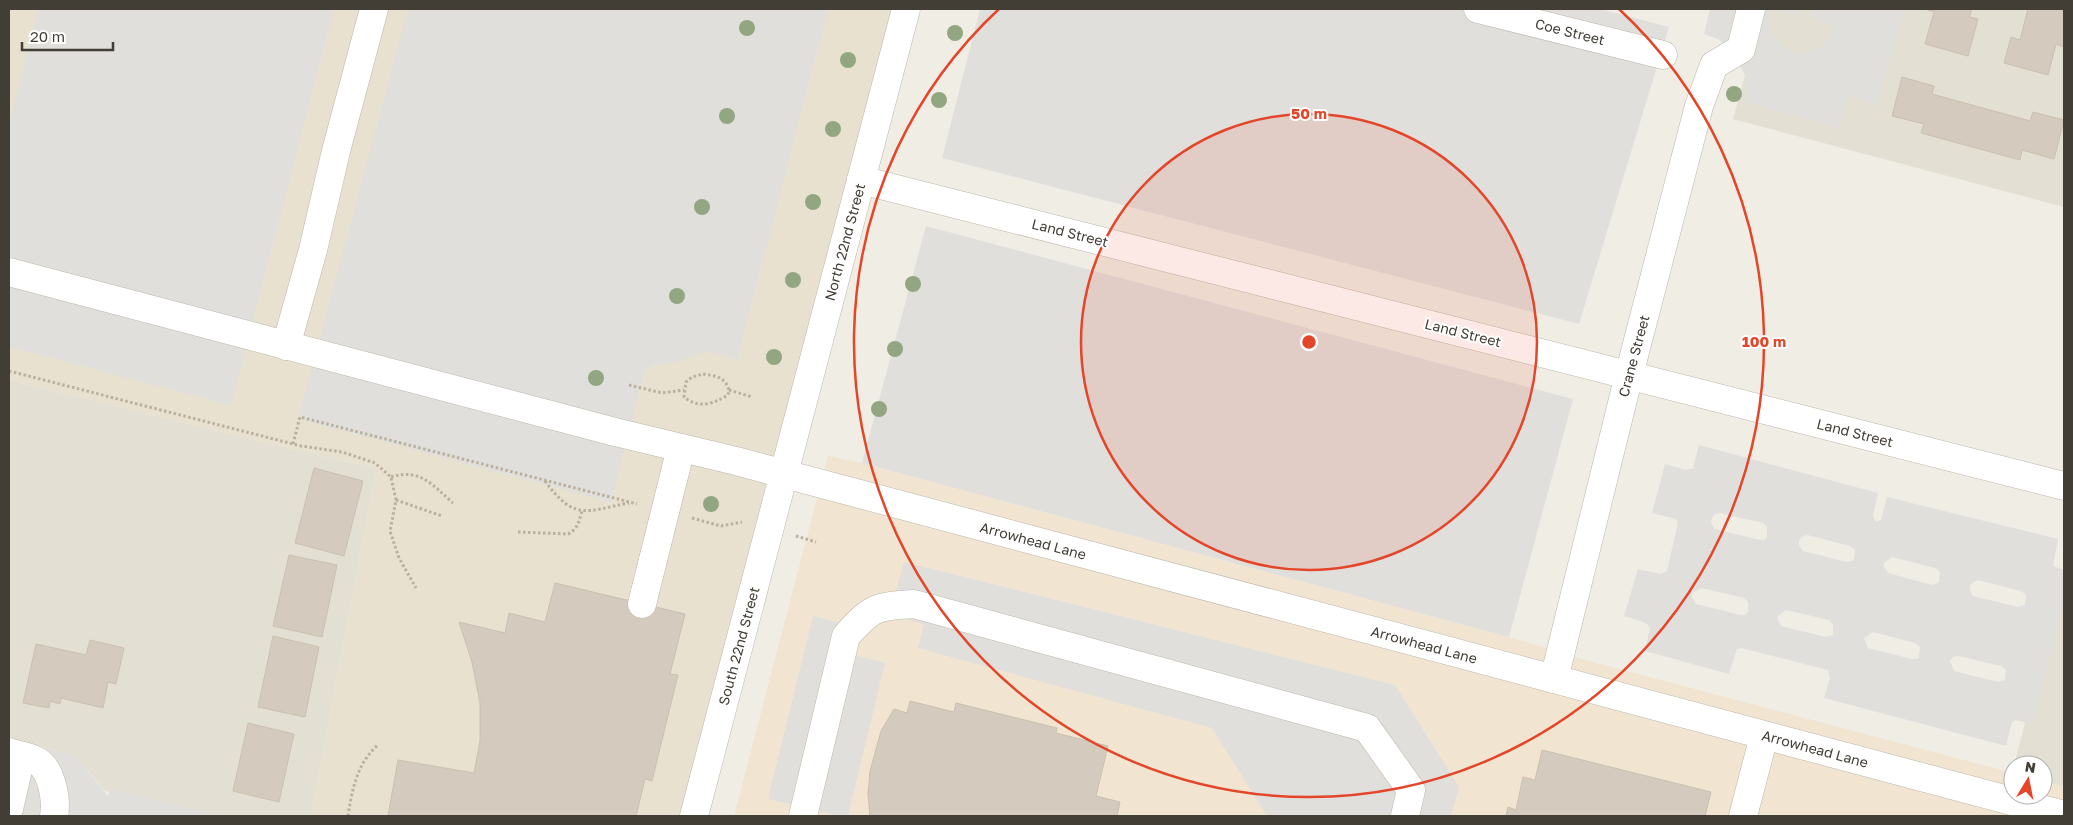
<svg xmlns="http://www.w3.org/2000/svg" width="2073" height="825" font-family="'Golos Text',sans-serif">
<rect width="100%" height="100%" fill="#f0ede5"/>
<g fill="#e4dfd3">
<polygon points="1763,9 2064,9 2064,207 1733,119"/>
<polygon points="9,380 376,469 311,816 209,816 105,791 75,755 9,739"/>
<polygon points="2064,574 2064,787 2043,781 2043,765 2014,765"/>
</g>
<polygon fill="#f1e4d1" points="828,456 862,463 1509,637 1589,661 2013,773 2013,795 2043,795 2043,781 2064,787 2064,816 734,816"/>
<polygon fill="#e8e1d0" points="9,9 906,9 694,816 311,816 376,469 9,380"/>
<g fill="#e1dfdc" fill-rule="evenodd">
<polygon points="38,9 334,9 231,405 9,347 9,123"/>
<polygon points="408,9 828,9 737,360 708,351 675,362 654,365 645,371 611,502 298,419"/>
<polygon points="980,9 1600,9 1669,27 1579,324 942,158"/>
<polygon points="1710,9 1800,9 1798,16 1774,10 1770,13 1768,22 1771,33 1781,46 1791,51 1802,53 1816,50 1830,39 1833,33 1833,26 1810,18 1812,9 1905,9 1876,104 1846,96 1839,128 1744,102 1747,78 1728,47 1718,39 1704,34"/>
<polygon points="926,226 1573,399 1509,637 862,463"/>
<path d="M1699,445L1878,493L1873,516L1876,522L1881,520L1887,497L2058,539L2053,566L2064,570V597L2032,725L2016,720L2012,722L2006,746L1824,698L1830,678L1828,670L1741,648L1737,649L1729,674L1645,651L1650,628L1647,624L1640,621L1624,616L1638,569L1660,574L1667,571L1678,522L1676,519L1652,513L1665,464L1685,470L1693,468ZM1720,513L1763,523L1767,527V537L1764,540H1760L1715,529L1711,523L1712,518L1715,514ZM1807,535L1850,546L1855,550L1854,560L1847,562L1803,551L1799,545V541L1802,537ZM1892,557L1935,568L1940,572L1939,583L1932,585L1888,573L1884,567V563ZM1978,580L2021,591L2026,595L2025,605L2018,607L1973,596L1970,591V586L1973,582ZM1701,588L1744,598L1748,602V612L1745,615H1741L1696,604L1692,598V593ZM1786,610L1829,620L1833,625V635L1826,637L1781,626L1778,620V616ZM1873,632L1915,643L1920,647L1919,658L1912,659L1868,648L1864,638ZM1958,656L2001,666L2006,670L2005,680L1998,682L1954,671L1950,661L1953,657Z"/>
<polygon points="904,562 1395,685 1459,787 1451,816 1267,816 1212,728 918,648 924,624 889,616"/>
<polygon points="813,616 840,623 834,650 885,663 848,816 841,816 768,799"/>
<polygon points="9,739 75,755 108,796 110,789 222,816 9,816"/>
</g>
<g fill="#d4cbbe" stroke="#cac0af">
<polygon points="1925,9 1972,9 1969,17 1978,19 1968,56 1925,44 1934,12"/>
<polygon points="2028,9 2064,9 2064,47 2056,44 2048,75 2004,63 2011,37 2020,40"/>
<polygon points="1902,77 1934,86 1932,94 2030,121 2033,112 2064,120 2054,159 2022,150 2020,160 1921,133 1924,124 1892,116"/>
<polygon points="314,468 363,481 344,556 295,543"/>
<polygon points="289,555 337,565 322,637 273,626"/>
<polygon points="555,583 685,614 670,674 678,675 652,781 645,779 636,816 388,816 398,760 474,773 480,741 480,703 472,662 459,622 505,633 509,613 545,622"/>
<polygon points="273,636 319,647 305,717 258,707"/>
<polygon points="90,640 124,648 116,684 108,682 103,708 61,698 60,704 50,701 49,708 23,703 36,644 86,655"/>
<polygon points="910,701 954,712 956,703 1057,728 1056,733 1108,746 1096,796 1120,802 1117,816 870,816 868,794 870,771 881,731 894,709 907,713"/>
<polygon points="248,723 294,734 279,802 233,791"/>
<polygon points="1542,750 1711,792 1705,816 1506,816 1508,807 1516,810 1523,777 1535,780"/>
</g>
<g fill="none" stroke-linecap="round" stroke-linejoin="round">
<g stroke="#beb7ab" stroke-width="29">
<g id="minor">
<polyline points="1478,9 1663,55"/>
<polyline points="861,180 2064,486"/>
<polyline points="9,272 615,432 736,461 2064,815"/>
<polyline points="286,346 313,250 336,151 374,9"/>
<polyline points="642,604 681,448"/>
<polyline points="1554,679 1629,375 1699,106 1714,65 1741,49 1751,9"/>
<path d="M9,752C17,755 28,756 35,760C52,768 57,800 54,816"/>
<polyline points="9,809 21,756"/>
<polyline points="694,816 906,9"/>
<path d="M803,816L846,636C872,607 876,606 914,604L1367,728L1411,790L1405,816"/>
<polyline points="1743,816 1764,736"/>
</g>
</g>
<g stroke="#bbb09b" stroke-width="3" stroke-dasharray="2.5 2.5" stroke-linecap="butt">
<polyline points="9,371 301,446 342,452 375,463 391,477 396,500 390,531 399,558 416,588"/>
<path d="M703,374C716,376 725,377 729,390L728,395C713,404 699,409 684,397L686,382L692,377Z"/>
<polyline points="629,385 662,393 684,390"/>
<polyline points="729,390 752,397"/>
<polyline points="293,444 300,417 637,504"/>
<path d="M391,477C421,468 432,485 453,503"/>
<path d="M545,481C575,522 586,511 629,503"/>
<polyline points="396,500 442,516"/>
<polyline points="692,518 721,526 742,522"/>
<path d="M518,532L568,534C578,529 579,521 582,511"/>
<polyline points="796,536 816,542"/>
<path d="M348,816C352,790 357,763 378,745"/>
</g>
<use href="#minor" stroke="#fff" stroke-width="28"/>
</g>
<g fill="#92a781">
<circle cx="747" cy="28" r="8"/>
<circle cx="955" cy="33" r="8"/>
<circle cx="848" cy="60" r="8"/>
<circle cx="1734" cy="94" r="8"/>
<circle cx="939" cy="100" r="8"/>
<circle cx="727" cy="116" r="8"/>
<circle cx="833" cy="129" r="8"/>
<circle cx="813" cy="202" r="8"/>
<circle cx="702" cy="207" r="8"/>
<circle cx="793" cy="280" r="8"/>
<circle cx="913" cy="284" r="8"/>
<circle cx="677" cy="296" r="8"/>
<circle cx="895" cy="349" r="8"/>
<circle cx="774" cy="357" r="8"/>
<circle cx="596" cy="378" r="8"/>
<circle cx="879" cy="409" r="8"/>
<circle cx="711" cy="504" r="8"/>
</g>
<circle cx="1309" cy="342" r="228" fill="#e34629" fill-opacity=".12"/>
<g fill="none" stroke="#e34629" stroke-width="2.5">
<circle cx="1309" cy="342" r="228"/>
<path d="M1619 9A455 455 0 1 1 999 9"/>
</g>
<g text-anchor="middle" stroke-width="4" stroke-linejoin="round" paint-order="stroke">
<g font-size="14" fill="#423d35" stroke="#fff">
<text transform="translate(1570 32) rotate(14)" y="5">Coe Street</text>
<text transform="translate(1070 233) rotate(14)" y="5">Land Street</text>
<text transform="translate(845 242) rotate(-75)" y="5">North 22nd Street</text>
<text transform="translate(1463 333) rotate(14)" y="5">Land Street</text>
<text transform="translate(1634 356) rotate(-75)" y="5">Crane Street</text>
<text transform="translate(1855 433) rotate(14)" y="5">Land Street</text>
<text transform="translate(1033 541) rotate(15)" y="5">Arrowhead Lane</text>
<text transform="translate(1424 645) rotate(15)" y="5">Arrowhead Lane</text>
<text transform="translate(739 646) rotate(-75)" y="5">South 22nd Street</text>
<text transform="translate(1815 749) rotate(15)" y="5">Arrowhead Lane</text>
</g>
</g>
<circle cx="1309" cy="342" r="8" fill="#e34629" stroke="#fff" stroke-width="2.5"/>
<g font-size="15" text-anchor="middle" font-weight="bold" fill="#e34629" stroke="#fff" stroke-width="4" stroke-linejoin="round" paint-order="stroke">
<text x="1309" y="119">50 m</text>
<text x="1764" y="347">100 m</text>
</g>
<rect width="2073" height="825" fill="none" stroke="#423d35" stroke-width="20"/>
<g transform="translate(2028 780) rotate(10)"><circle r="24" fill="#ffffff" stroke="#b3b1ae"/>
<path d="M0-4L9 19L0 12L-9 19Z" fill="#e34629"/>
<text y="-8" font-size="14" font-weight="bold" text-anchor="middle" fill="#423d35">N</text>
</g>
<path d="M22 42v8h91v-8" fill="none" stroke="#423d35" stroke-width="2.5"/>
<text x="30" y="42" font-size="15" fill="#423d35" stroke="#ffffff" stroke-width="4" paint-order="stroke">20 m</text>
</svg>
